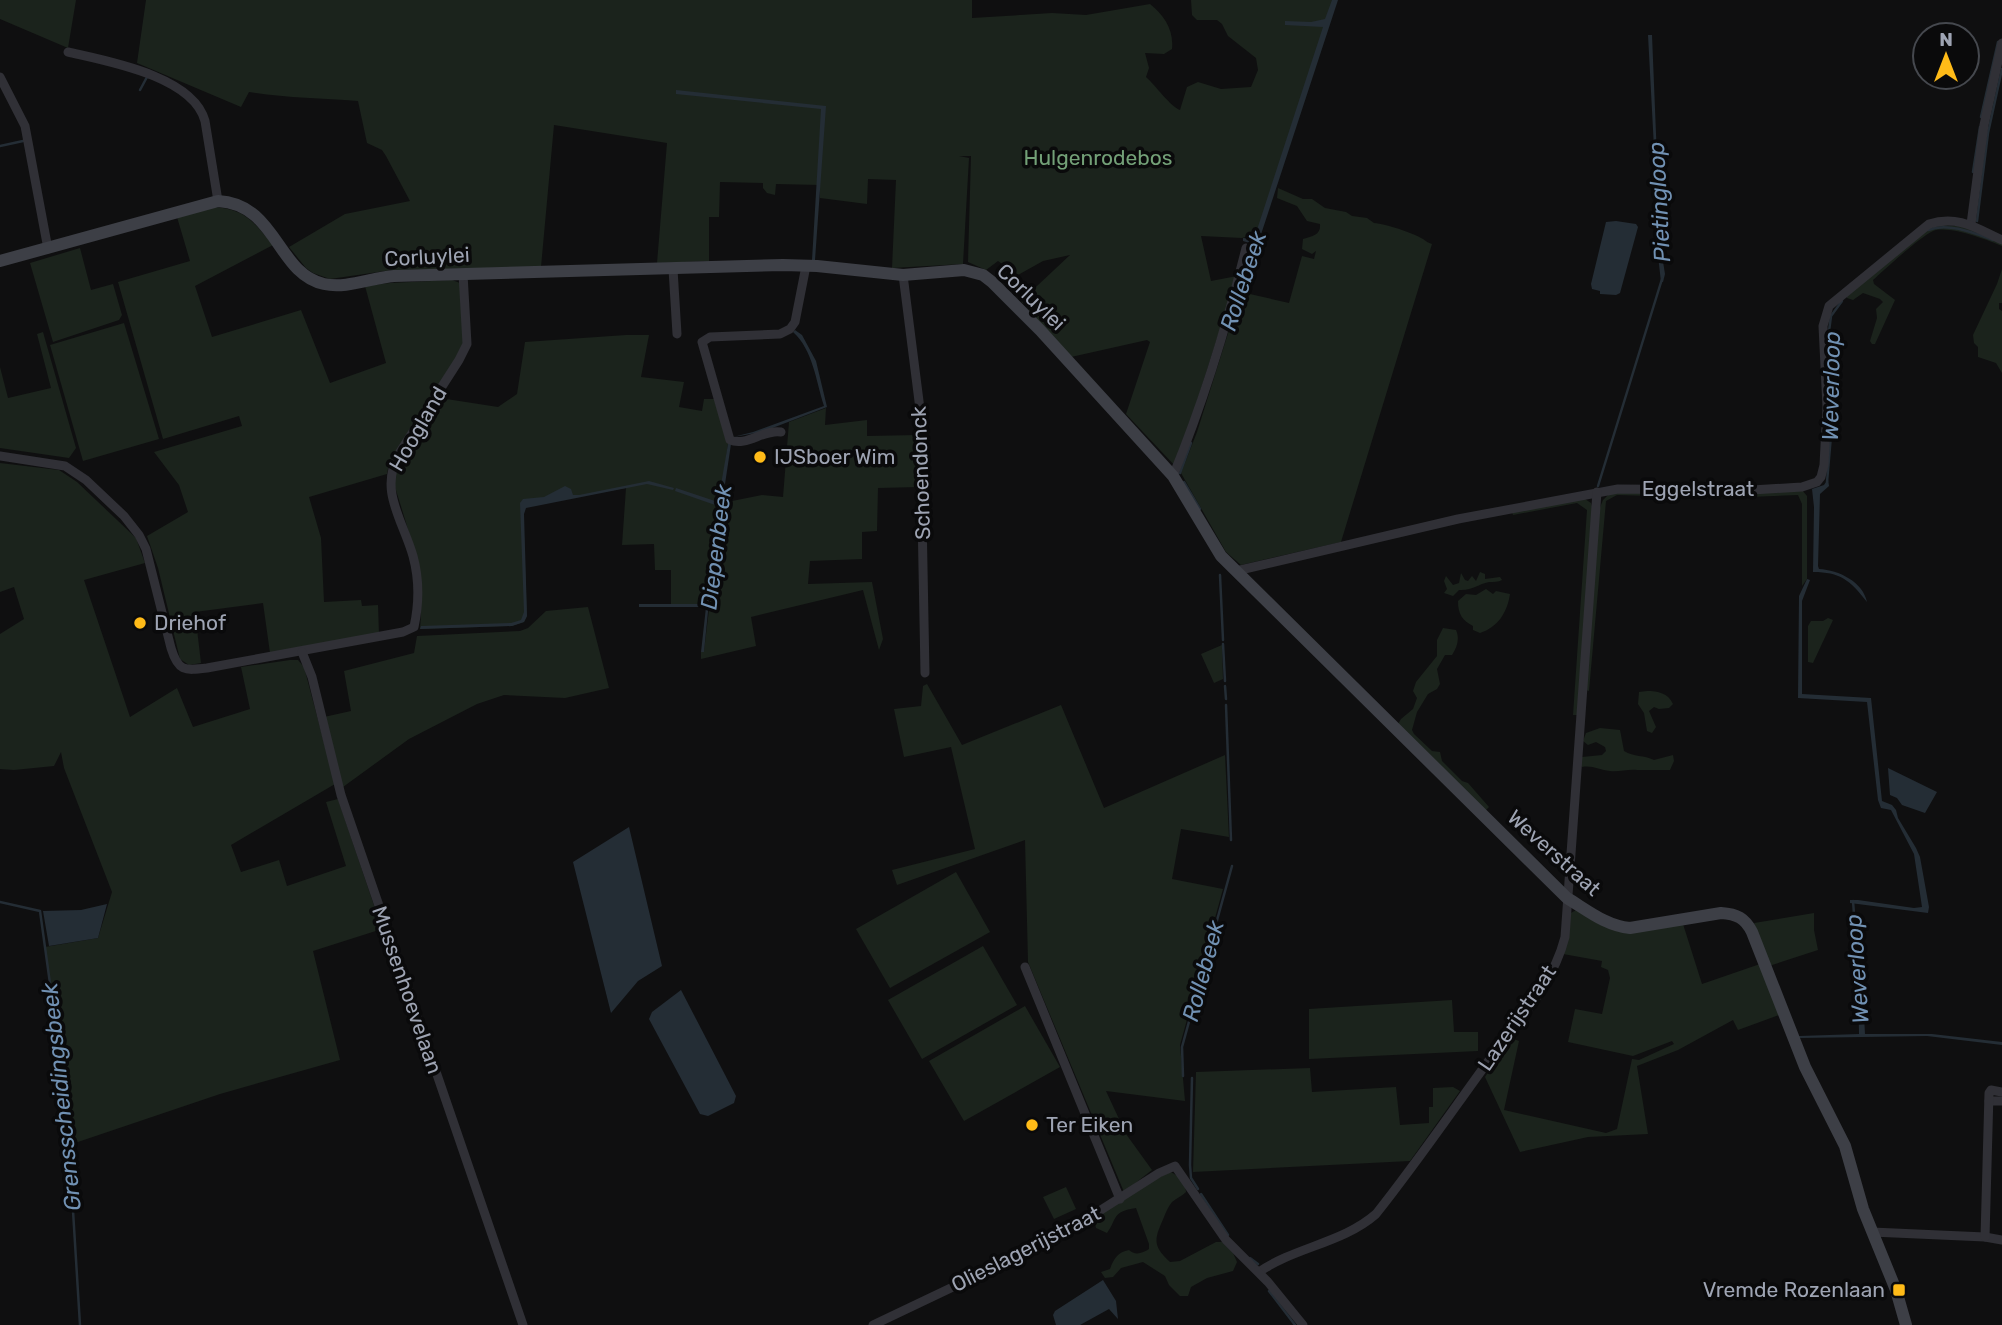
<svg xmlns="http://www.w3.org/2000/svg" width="2002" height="1325" font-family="Rubik,sans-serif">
<rect width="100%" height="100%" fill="#0f0f10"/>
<g fill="#1b231c">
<polygon points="0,0 76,0 68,48 0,19"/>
<path d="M146,0H972V18L1052,13L1086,15L1150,4C1164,15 1174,30 1172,49L1164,54L1145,53L1149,68L1146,77C1155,85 1171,107 1180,110L1187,87L1198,82L1221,89L1251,87L1258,70L1256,58L1228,36L1222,24L1217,20H1197L1192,15L1191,0H1336L1259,233L1242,238L1201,236L1211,281L1237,276L1176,467L1126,414L1150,342L1147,340L1071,357L1021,301L1070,255L1043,261L1018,275L998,261L986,270L968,262L971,156H959L969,158L963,264L892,268L896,180L868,179L867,204L820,198V185L776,184L775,195L767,193L763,188V183L720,182L719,217H709V261L657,263L667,143L554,125L541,267L392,270L330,279L313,273L306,268L289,247L345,214L410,201L386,156L382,150L367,143L358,101C321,98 285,98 249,92L241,107L137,63Z"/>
<path d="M1278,188L1303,199H1312L1325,208L1346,212L1352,216L1367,218L1374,223C1386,224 1411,232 1423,239C1426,241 1428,243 1432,244L1341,542L1241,565L1226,552L1181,473L1197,432L1241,292L1289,303L1302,256L1314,259L1316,251L1312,254L1302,249L1303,239C1313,236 1321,235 1320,224L1307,221L1297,206L1277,198Z"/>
<path d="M215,207C247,210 253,222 273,245L195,286L212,337L301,310L330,383L386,363L365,286L390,283L452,280L460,283L465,340L456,359L389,463L387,474L309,497L321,538L324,602L361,600L362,606L378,605L379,634L270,653L263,603L195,612L201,663L189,665L180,659L158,568L147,536L188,512L179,485L154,452L242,426L239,416L163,439L118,282L190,261L177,217Z"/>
<path d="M1937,225L1961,226L2002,242V246C1987,240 1949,225 1933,231C1921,236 1884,270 1873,280L1874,284L1895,300L1875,344H1872L1870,341L1877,318L1876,309L1883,302L1880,299L1863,293L1853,300L1847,298L1846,295L1915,237Z"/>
<polygon points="80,248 91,290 113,284 122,315 119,320 53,342 30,263"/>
<polygon points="2002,269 2002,303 1999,303 1999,309 2002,311 2002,373 1996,363 1978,357 1978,347 1974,343 1973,335 1997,284"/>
<polygon points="124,323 159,439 83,461 50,345"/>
<polygon points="43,332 76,448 69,458 0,448 0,367 8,398 51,388 37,334"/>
<path d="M626,335H649L641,377L684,382L679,407L702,411L704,399H714L728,444L706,604H671V570H655L654,544L622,545L626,488L523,506L527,616L524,622L512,626L420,629C425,577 410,536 395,487C394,453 422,425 440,398L498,407L517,394L525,342Z"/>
<polygon points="826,408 825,425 867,420 867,436 918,435 919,487 878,488 877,531 862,532 862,559 810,561 808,584 872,582 883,639 879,650 863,590 751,617 756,646 701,659 701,652 704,651 722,503 762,495 783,497 789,422"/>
<polygon points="0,463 59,470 77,482 136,538 145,563 84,580 130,717 177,688 193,727 250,709 241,667 290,660 298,660 304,667 335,784 231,845 241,872 279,860 287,886 346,866 326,802 338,799 382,929 313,951 340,1060 220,1094 69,1145 45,947 98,938 112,892 64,768 61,752 54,766 14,770 0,769 0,634 24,619 14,587 0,592"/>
<polygon points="1802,490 1807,496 1807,579 1802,586 1802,504 1798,495 1723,498 1617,495 1606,501 1589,691 1586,690 1599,510 1603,500 1610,493"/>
<polygon points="1585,499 1591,503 1593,509 1578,715 1573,715 1587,510 1577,503 1513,515 1512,512"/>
<path d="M1480,572L1485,574V579L1500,577L1502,580C1498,582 1494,582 1489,582C1478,584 1472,591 1459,590L1453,596L1444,593L1447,589L1444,581L1446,576L1453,585L1459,583L1461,573L1465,580L1468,581L1472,576L1476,581Z"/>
<path d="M1486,589L1493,594L1496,591L1510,594C1507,613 1498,627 1480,633L1473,630V626C1462,620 1458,614 1458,601L1466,594L1476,595Z"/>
<polygon points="588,607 609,688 565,698 504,695 477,704 409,739 343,787 324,717 351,711 344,671 414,653 417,636 520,631 528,628 546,611"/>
<polygon points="1828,618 1833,620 1813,663 1808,662 1808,626 1811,621 1823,621"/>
<path d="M1443,628L1456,630C1460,639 1457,647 1452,655H1445L1437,669L1440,684L1437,689L1428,694L1417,712L1412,730L1414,734L1432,751L1440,752L1442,761L1462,781L1468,783L1489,807L1484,812L1398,724L1401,719L1413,709L1417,698L1413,691L1416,682L1437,656V640Z"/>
<polygon points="1222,645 1223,679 1214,683 1201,654"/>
<polygon points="927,684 962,745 1061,705 1104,808 1225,755 1229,837 1181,829 1172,879 1223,889 1180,1045 1185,1101 1106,1091 1126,1134 1152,1170 1124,1192 1028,962 1025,840 897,885 892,870 975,849 951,747 904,757 894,709 921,706 923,686"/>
<path d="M1647,691C1658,691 1668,693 1673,704L1669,708L1659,709L1654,707L1649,711L1656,727L1652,733L1647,731L1644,713L1638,704L1639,692Z"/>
<path d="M1600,728L1620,730L1624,751C1634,757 1644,755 1654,760L1673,755L1674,761L1670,770C1658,770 1647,770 1637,770C1628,769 1619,772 1610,771C1600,770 1592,765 1582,767L1579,762L1582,757L1602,755L1606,751L1605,747L1596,742L1588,745L1583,741L1586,733Z"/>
<polygon points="956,872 990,932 890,988 856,929"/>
<polygon points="1578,909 1621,931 1683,924 1702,984 1760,964 1779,1015 1738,1030 1733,1020 1678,1050 1637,1066 1648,1134 1588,1137 1520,1152 1485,1077 1511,1038 1519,1041 1504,1110 1606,1133 1617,1129 1632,1059 1639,1060 1674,1044 1672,1041 1633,1056 1568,1042 1575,1009 1602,1014 1610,978 1608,970 1601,967 1602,961 1563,954 1569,914"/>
<polygon points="1814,913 1814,930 1818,950 1769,966 1754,923"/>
<polygon points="983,946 1017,1005 922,1059 888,1000"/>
<polygon points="1452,1000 1454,1032 1478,1032 1478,1051 1309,1059 1309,1009"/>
<polygon points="1025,1006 1060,1067 964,1121 929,1061"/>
<polygon points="1310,1068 1312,1092 1396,1087 1400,1125 1429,1123 1429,1107 1433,1107 1433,1088 1453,1087 1460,1091 1410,1161 1193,1172 1196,1072"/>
<path d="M1169,1172C1177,1173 1186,1184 1186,1192C1182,1196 1177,1198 1172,1202C1168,1207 1166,1212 1164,1217C1155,1238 1151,1245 1170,1262L1180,1261L1216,1242H1222L1233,1253L1237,1262L1233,1271L1207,1278L1191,1287L1188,1296H1180L1169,1285L1165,1276L1143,1262L1121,1268L1113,1277L1105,1278L1101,1272L1110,1269C1114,1258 1118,1252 1129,1250C1135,1256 1143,1253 1149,1249V1244L1136,1208C1111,1212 1118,1218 1107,1233L1096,1228C1095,1223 1094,1223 1097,1218C1108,1203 1153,1182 1169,1172Z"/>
<polygon points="1066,1187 1076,1209 1054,1219 1043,1197"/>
</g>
<g fill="#242d35">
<polygon points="1332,0 1338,0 1247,277 1244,273 1253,244 1243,241 1243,238 1254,239 1323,27 1285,25 1285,21 1311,22 1325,19"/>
<polygon points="1648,35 1652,35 1658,183 1658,230 1665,274 1663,282 1661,282 1655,229 1656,186"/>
<polygon points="676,90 826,106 815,260 812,260 821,109 676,94"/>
<polygon points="1616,221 1636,224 1638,227 1620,293 1616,295 1600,294 1600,291 1592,289 1591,284 1606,222"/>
<path d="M795,330L802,335L816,361L827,407L762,432L733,437L753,432L824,406C816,381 813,350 793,332Z"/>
<polygon points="728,444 731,444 712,571 704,652 701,652 706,607 639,607 639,604 706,604 718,506 675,491 676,488 718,502"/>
<path d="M1828,479L1829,486L1820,494L1818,566L1819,569C1839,570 1863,582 1867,602C1850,580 1840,572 1813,572L1814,507L1812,489L1824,485Z"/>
<polygon points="649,481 674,488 673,490 647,484 526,508 524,514 527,616 524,622 512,626 420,629 421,626 511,623 521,620 524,612 520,503 523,499 544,497 565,486 571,489 573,495 579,495"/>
<polygon points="1807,579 1810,580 1802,601 1802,694 1871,698 1882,801 1892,805 1896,810 1898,818 1916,848 1920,857 1929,907 1928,913 1850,903 1850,900 1858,900 1914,908 1922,907 1914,854 1891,810 1881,808 1878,800 1867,702 1798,698 1799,596"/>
<polygon points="1888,768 1937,792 1925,813 1902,805 1897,798 1890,795"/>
<polygon points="629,827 662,966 638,981 611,1013 573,862"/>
<polygon points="107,904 98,938 49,946 43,911 81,910"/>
<polygon points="1858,977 1862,977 1865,1034 1932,1034 2002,1042 2002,1045 1927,1036 1799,1038 1799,1036 1859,1034"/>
<polygon points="681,990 736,1096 734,1103 708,1116 700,1114 649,1019 652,1012"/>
<polygon points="1103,1280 1116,1301 1118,1319 1109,1309 1080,1325 1056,1325 1053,1315 1055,1311"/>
</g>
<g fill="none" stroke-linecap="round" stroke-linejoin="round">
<g stroke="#242d35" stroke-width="2.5">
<polyline points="140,90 147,77 149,77"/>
<polyline points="1981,117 1998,42"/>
<polyline points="0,146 23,141"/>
<polyline points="1973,172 1980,127"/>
<polyline points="1977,221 1988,133 2002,69"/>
<path d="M1928,230C1948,222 1974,233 1993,240"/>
<polyline points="1828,339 1831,316 1842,301"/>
<polyline points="1180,473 1191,443"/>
<polyline points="1184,482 1200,509"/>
<polyline points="1827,482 1832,424 1828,346"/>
<polyline points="1598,486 1662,279"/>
<polyline points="1220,575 1223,640"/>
<polyline points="1223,644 1225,681"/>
<polyline points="1225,686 1226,699"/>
<polyline points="1226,705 1231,840"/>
<polyline points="1853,901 1854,914"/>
<polyline points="0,902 40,911 56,1027 69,1145 80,1325"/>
<polyline points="1183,1076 1182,1047 1232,866"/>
<polyline points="1192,1078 1190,1165 1191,1178 1198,1189"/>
<polyline points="1201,1194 1228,1235"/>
<polyline points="1250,1258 1258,1264"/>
<polyline points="1269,1291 1295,1325"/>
</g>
<g stroke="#303036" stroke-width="9">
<path d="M68,52C107,61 193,76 205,121L218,201"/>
<polyline points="0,77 25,126 48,249"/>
<polyline points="1971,224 1984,125 2002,43"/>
<polyline points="673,269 677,334"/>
<polyline points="903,275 920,409 925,673"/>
<path d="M781,432C764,429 746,447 730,440L702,342L710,337L780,334L790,329L795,322L806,266"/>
<path d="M0,456L65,466L86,480L124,516L139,535L146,549L171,648C178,671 184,671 207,668L403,632L414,627C419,604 419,578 413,556C402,518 378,490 400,452L459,360L467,344L463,274"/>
<path d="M1173,476C1203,403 1227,325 1246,248"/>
<path d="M1236,571L1458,519L1618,489L1752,490L1802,487L1817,482L1821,477L1824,465L1827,407L1823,326L1829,306L1929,224C1958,215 1976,228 2002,240"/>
<polyline points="302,652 312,677 341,795 523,1325"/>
<polyline points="1025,967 1120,1199"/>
<polyline points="1989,1101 2002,1101"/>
<polyline points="1872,1232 1985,1237 2002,1240"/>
<polyline points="1985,1237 1989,1093 1991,1090 2002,1092"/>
<path d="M1259,1272C1295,1247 1343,1243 1376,1214C1415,1165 1450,1114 1487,1063C1516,1024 1553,985 1565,937L1597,492"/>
<polyline points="873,1325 1060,1236 1159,1173 1175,1166 1226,1240 1268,1282 1303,1325"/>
</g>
<path stroke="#3d3f46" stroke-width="12" d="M0,261L218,201C277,204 277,274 324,284C346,289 371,278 394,276L783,265L817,266L903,275L964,270L983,275L992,282L1040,330L1173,476L1221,556L1567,898C1587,910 1606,926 1630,928L1721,913C1737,914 1745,918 1752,932L1805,1067L1845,1146L1863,1209L1896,1290L1906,1325"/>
</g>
<g fill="#ffbb18" stroke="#0a0a0b" stroke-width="2.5">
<circle cx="760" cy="457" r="7"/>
<circle cx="140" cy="623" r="7"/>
<circle cx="1032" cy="1125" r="7"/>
<rect x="1892" y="1283" width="14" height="14" rx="3.5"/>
</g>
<g text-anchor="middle" stroke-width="7" stroke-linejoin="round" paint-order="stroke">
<g font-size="21" fill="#73a077" stroke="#0a0a0b">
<text x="1098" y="165">Hulgenrodebos</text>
</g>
<g font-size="21" fill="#9ea4b3" stroke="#0a0a0b">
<text transform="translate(427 257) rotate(-3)" y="7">Corluylei</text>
<text transform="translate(1031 297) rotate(44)" y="7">Corluylei</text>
<text transform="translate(418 429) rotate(-60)" y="7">Hoogland</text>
<text transform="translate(921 473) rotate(-92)" y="7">Schoendonck</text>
<text x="1698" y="496">Eggelstraat</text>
<text transform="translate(1554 853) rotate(42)" y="7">Weverstraat</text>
<text transform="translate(407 990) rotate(71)" y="7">Mussenhoevelaan</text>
<text transform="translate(1517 1018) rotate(-56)" y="7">Lazerijstraat</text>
<text transform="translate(1026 1249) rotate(-27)" y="7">Olieslagerijstraat</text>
</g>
<g font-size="21" fill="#9ea4b3" stroke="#0a0a0b" text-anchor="start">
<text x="774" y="464">IJSboer Wim</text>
<text x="154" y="630">Driehof</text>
<text x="1046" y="1132">Ter Eiken</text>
<text x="1885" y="1297" text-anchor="end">Vremde Rozenlaan</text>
</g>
<g font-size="23" font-style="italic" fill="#7191b3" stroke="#0a0a0b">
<text transform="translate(1659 202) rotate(-93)" y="8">Pietingloop</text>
<text transform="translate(1243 281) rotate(-72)" y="8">Rollebeek</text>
<text transform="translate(1831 386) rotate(-89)" y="8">Weverloop</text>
<text transform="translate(716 547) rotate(-83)" y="8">Diepenbeek</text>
<text transform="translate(1857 969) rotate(-94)" y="8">Weverloop</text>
<text transform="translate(1203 971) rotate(-75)" y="8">Rollebeek</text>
<text transform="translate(61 1097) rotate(-96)" y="8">Grensscheidingsbeek</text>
</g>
</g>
<g transform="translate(1946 56)"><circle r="33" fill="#0a0a0b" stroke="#45484e" stroke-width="2"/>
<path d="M0-5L12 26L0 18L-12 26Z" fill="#ffbb18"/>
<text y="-10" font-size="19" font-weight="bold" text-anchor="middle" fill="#9ea4b3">N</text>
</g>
</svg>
